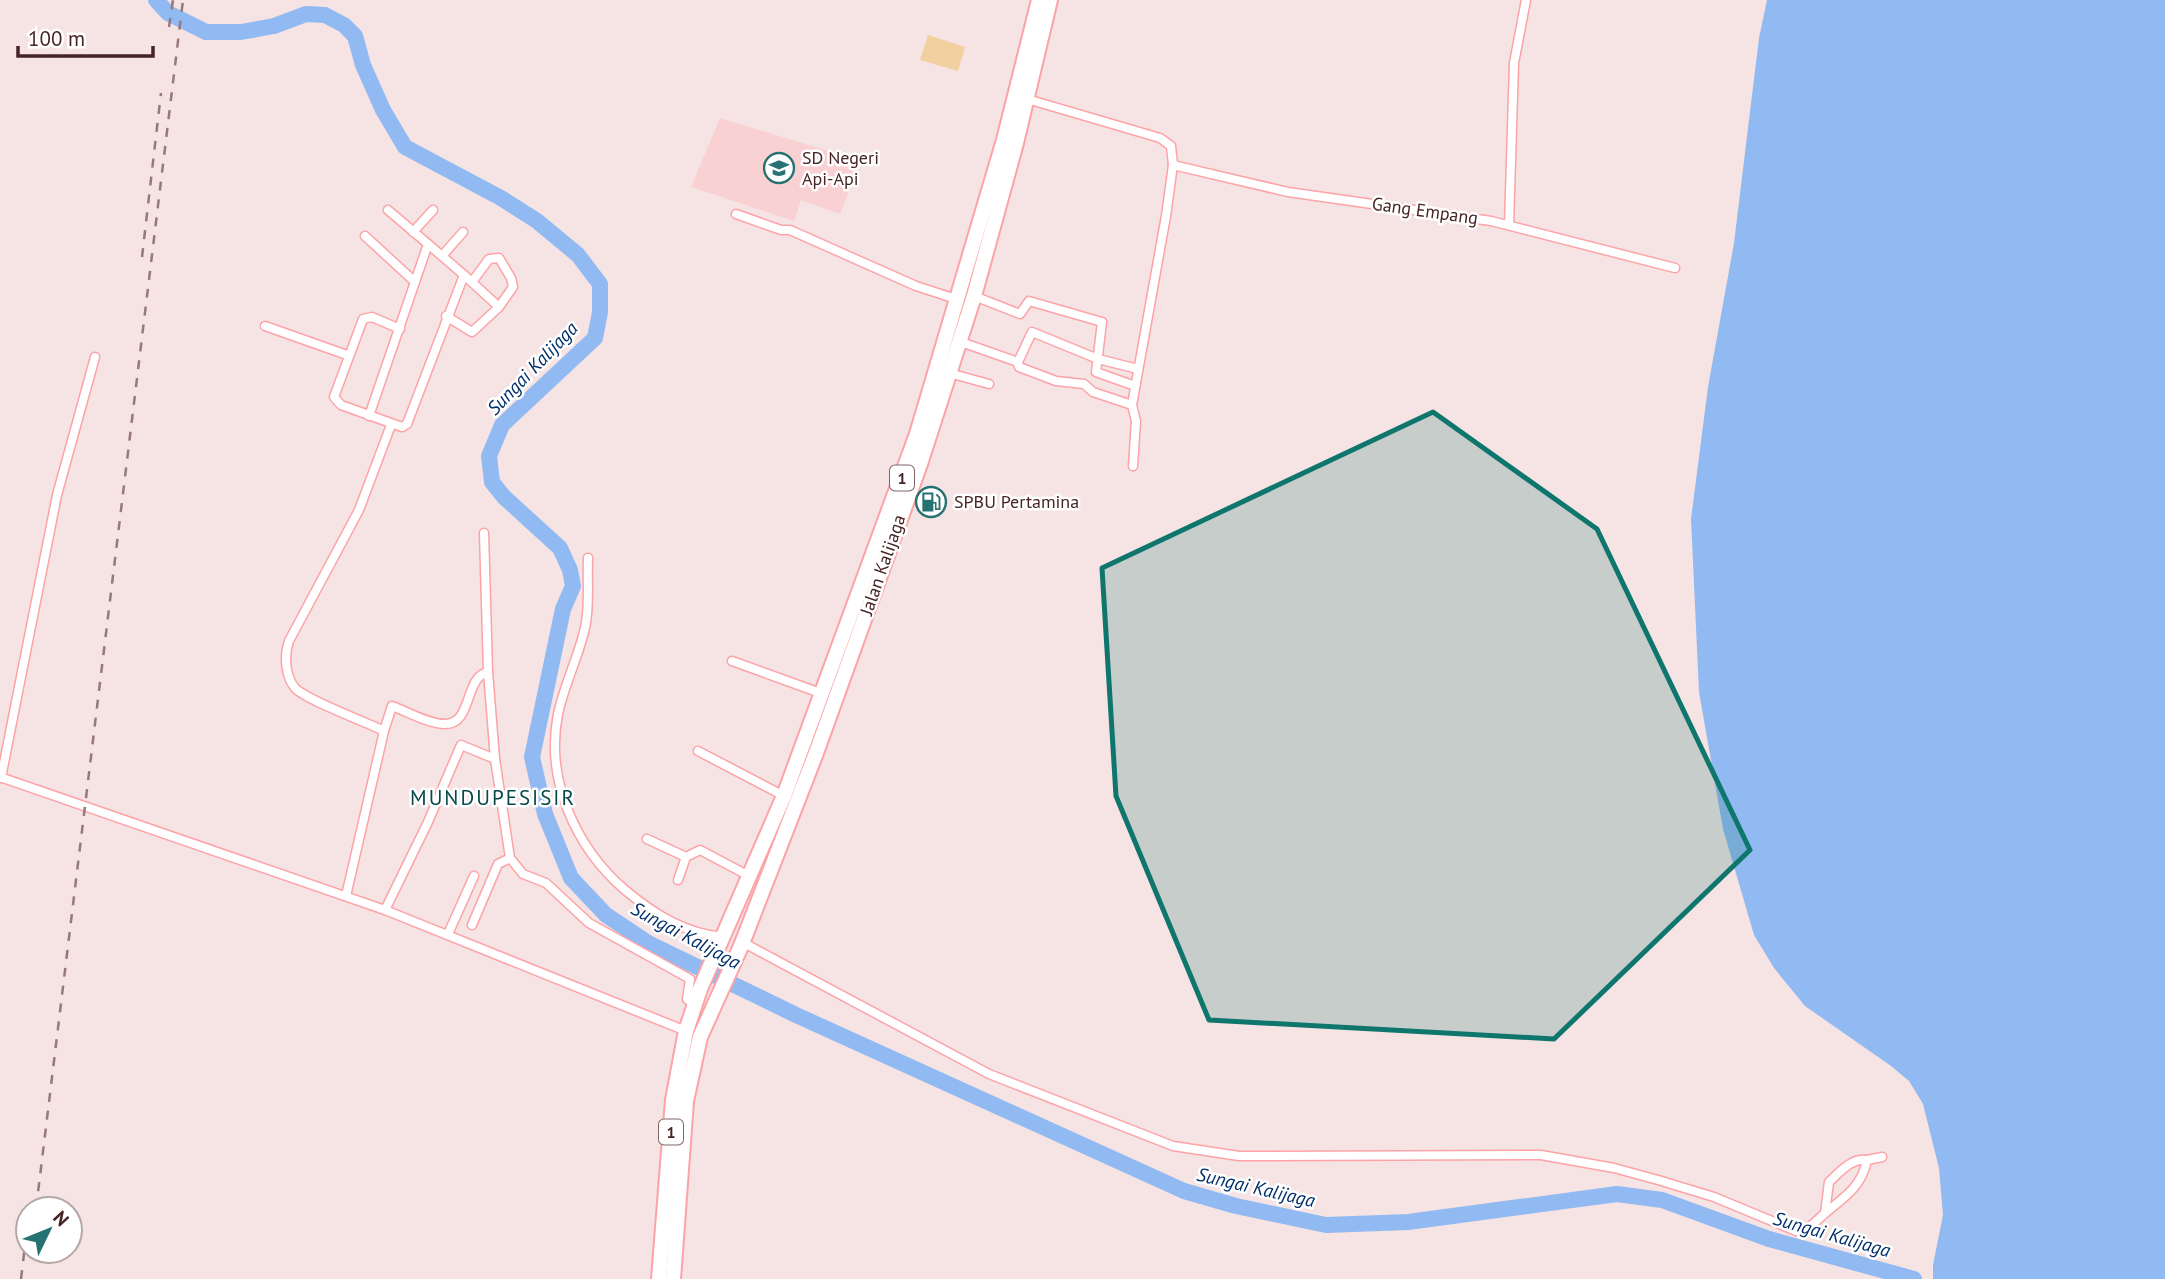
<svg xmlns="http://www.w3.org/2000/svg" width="2165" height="1279" font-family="'PT Sans',sans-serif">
<rect width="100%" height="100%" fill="#f6e3e3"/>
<polygon fill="#fad1d2" points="720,118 861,161 840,214 801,200 794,221 691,187"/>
<polygon fill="#f1cf9e" points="928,35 965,47 958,71 920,60"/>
<polygon fill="#92baf2" points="1767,0 2165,0 2165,1279 1933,1279 1933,1265 1943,1215 1939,1168 1923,1104 1909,1081 1891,1066 1805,1006 1774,968 1754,935 1723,829 1699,692 1691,519 1708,387 1734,243 1759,38"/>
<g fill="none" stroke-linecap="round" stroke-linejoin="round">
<polyline stroke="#92baf2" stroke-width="16" points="156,0 168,13 206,32 241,32 274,26 306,14 325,15 344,25 355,36 363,65 383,110 405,147 501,198 537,221 578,255 600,284 600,312 595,338 502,425 489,456 492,482 504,497 560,548 570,570 573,586 563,609 532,757 545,814 571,878 606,915 648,943 796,1015 1184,1191 1236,1206 1326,1225 1408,1222 1617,1194 1662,1200 1769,1239 1914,1279"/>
<g stroke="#fda3a7" stroke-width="11">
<g id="minor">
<polyline points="1027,99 1160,138 1171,146 1173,165 1166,216 1132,405 1136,421 1133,466"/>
<polyline points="1173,165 1288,192 1491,221 1675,268"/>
<polyline points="388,210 428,244"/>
<polyline points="736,214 781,230 790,230 916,286 959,300"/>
<polyline points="1509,225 1514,63 1526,0"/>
<polyline points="413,232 433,210"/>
<polyline points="365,236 415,282"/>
<polyline points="442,256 463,232"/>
<polyline points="472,282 489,259 499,258 511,278 513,287 499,307"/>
<polyline points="974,296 1020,314 1029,301 1102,322 1096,372 1135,386"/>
<polyline points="265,326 347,355"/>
<polyline points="400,329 372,317 363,319 334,397 341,405 402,427 407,424 464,275 499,307 472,332 446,316"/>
<polyline points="958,341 1018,362 1019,367 1056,381 1084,384 1093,392 1132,405"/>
<polyline points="1018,362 1032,332 1098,359 1138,369"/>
<polyline points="949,373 989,384"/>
<polyline points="369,416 428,244 464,275"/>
<polyline points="484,533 488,672"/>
<path d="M588,558C587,582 590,609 584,632C577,660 564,686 558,714C545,779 575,847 625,890C654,914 685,934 724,937"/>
<polyline points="732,661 823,694"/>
<path d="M384,731C366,722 306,700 295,688C285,676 284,655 289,641L359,510L391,425"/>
<polyline points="698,751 784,796"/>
<polyline points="0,777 385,910 686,1031"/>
<polyline points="1,778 57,495 95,357"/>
<polyline points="647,839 686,857"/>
<polyline points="678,880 686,857 700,850 751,877"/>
<path d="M346,896L384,731L392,706C408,712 429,724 445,724C473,724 464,677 488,672L495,759L510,858L523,874L546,883L589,923L690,979L687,999L695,1005"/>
<polyline points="385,910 428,822 461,745 495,759"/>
<polyline points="472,925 498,864 510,858"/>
<polyline points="448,934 474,876"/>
<path d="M742,942L989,1074L1173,1146L1239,1156L1541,1155L1614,1168L1658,1180L1714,1197L1796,1231C1809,1230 1815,1222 1824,1214C1843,1198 1862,1187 1867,1160L1882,1157"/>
<path d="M1825,1213L1829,1182C1840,1172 1851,1158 1867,1160"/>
</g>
</g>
<g stroke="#fda3a7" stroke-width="18">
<g id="trunk">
<polyline points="659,1279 673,1100 686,1031 700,989 784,796 917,434 1004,140 1039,0"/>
<polyline points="673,1279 686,1101 700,1037 741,946 816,753 920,464 974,296 1016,143 1050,0"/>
</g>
</g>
<use href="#minor" stroke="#fff" stroke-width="8"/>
<use href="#trunk" stroke="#fff" stroke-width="14"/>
<g stroke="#95797b" stroke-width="2.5" stroke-dasharray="9 9" stroke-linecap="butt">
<polyline points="169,27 173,0"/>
<polyline points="142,257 161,93"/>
<polyline points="36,1209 183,0"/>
<polyline points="21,1279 28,1220"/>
</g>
</g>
<path fill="#0f766e" fill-opacity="0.2" stroke="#0f766e" stroke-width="5" stroke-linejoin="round" d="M1433,412L1597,529L1750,850L1554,1039L1209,1020L1116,796L1102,568Z"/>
<defs>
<g id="school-ring" transform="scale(1.575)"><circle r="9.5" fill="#fff" stroke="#267172" stroke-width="1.5"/><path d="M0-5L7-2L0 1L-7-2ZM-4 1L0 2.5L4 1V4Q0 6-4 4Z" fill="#267172"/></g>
<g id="fuel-ring" transform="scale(1.575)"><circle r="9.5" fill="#fff" stroke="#267172" stroke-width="1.5"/><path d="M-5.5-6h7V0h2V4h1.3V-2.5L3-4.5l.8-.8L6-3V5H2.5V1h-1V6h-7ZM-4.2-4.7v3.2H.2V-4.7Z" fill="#267172"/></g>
</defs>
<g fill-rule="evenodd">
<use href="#school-ring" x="779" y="168"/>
<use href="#fuel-ring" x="931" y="502"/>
</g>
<g text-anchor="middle" stroke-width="5" stroke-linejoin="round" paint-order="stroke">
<g fill="#fff" stroke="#7e6566" stroke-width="2">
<rect x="890" y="465.5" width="24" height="25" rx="5"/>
<rect x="659" y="1119.5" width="24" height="25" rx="5"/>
</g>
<g font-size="16" font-weight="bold" fill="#462325">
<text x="902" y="484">1</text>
<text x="671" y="1138">1</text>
</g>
<g font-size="18" fill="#462325" stroke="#fff" text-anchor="start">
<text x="802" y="164">SD Negeri<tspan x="802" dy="21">Api-Api</tspan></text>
<text x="954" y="508">SPBU Pertamina</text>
</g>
<g font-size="18" fill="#462325" stroke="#fff">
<text transform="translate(1425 211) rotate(8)" y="6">Gang Empang</text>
<text transform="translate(883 565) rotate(-71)" y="6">Jalan Kalijaga</text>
</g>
<g font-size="19" font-style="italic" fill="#002f6a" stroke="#fff">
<text transform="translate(532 368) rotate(-46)" y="7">Sungai Kalijaga</text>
<text transform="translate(686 935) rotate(28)" y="7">Sungai Kalijaga</text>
<text transform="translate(1256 1187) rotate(13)" y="7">Sungai Kalijaga</text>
<text transform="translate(1832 1234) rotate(16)" y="7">Sungai Kalijaga</text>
</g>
<g font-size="21" letter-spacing="2" fill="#07494a" stroke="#fff">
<text x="493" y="805">MUNDUPESISIR</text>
</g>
</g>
<g transform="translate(49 1230) rotate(47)"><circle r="33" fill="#ffffff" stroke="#b5a7a8" stroke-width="2"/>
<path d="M0-5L12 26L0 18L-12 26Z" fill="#267172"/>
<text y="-10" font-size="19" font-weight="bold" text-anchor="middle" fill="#462325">N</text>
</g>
<path d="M18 46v10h135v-10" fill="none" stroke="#462325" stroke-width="3.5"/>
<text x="28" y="46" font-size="21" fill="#462325" stroke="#ffffff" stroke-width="5" paint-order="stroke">100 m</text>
</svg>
